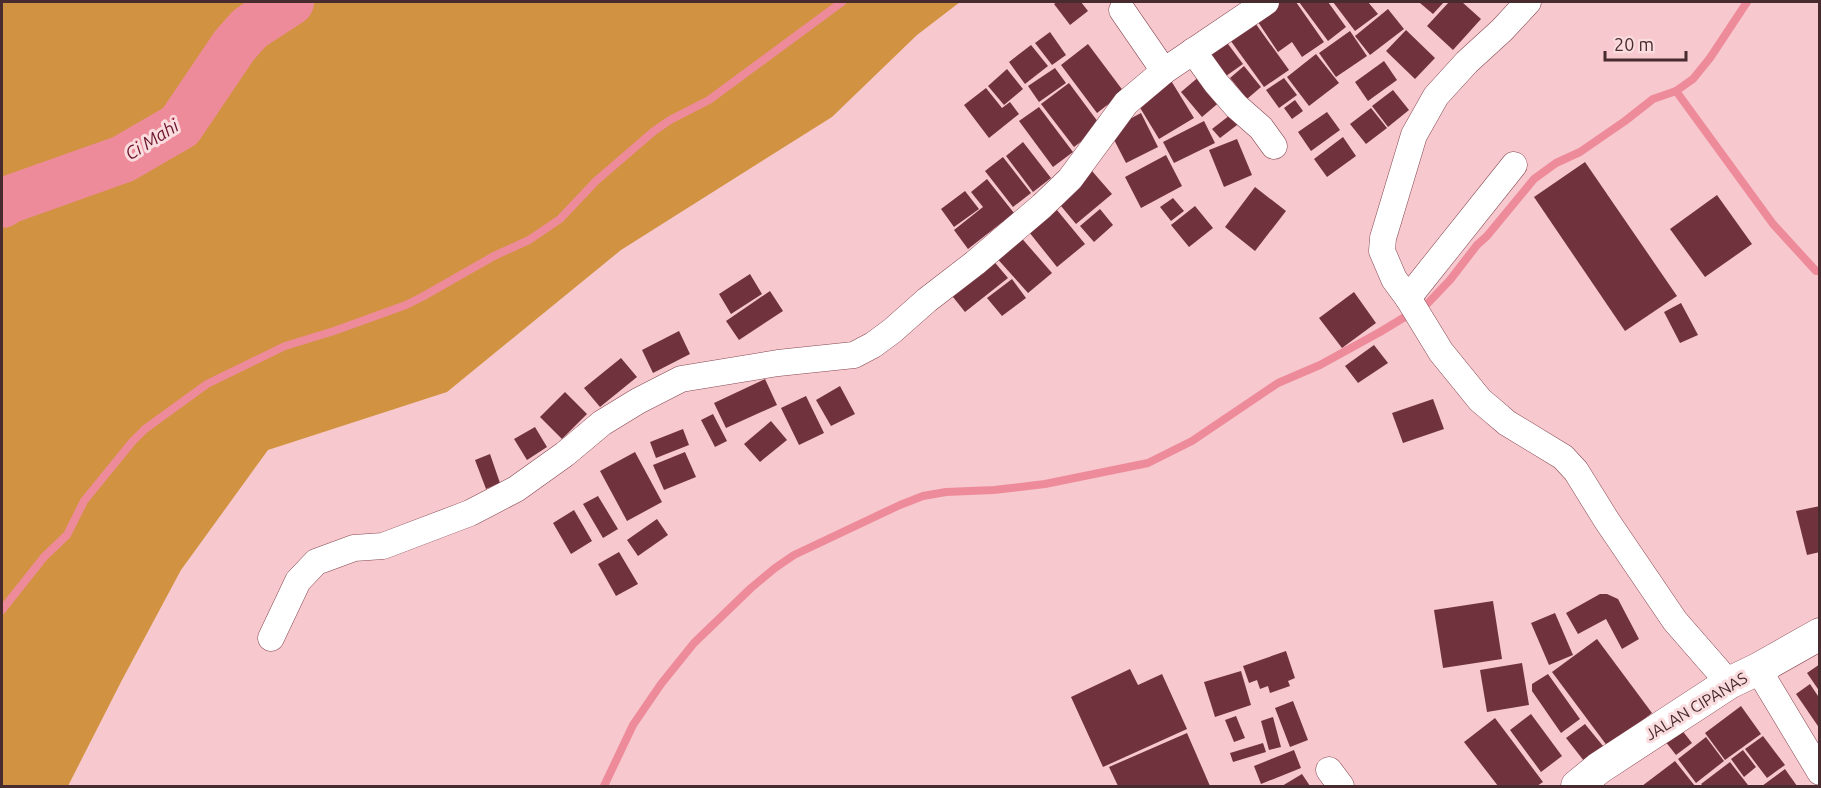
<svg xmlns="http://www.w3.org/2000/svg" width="1821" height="788" font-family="Ubuntu,sans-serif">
<rect width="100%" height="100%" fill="#f7c9ce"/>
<polygon fill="#d19342" points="2,2 960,2 917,35 832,117 621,250 447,392 268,450 181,570 122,680 68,786 2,786"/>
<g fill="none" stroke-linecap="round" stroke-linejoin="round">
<g stroke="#ee8b9b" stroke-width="8">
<polyline points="1676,91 1773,224 1816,271 1820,271"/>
<polyline points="2,610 44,557 67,535 84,501 132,442 145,429 207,384 285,346 334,331 406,305 422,297 494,256 529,240 560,219 596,181 654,131 670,120 709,100 842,2"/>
<polyline points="604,786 633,725 661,684 694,643 751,588 775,568 794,555 900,505 923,496 946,492 994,490 1045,484 1148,463 1192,441 1278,383 1320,365 1380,332 1428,303 1450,280 1477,245 1487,236 1534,179 1556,163 1580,152 1625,121 1653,99 1676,91 1693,79 1710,58 1747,2"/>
</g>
<polyline stroke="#ee8b9b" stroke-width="48" points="2,204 8,200 123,159 180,126 234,46 250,28 290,2"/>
</g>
<g fill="#70333e">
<polygon points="1057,2 1081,2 1088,11 1070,25 1054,4"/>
<polygon points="1275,2 1296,2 1324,42 1302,57 1292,42 1278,52 1254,16"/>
<polygon points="1299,2 1328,2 1346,27 1328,41"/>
<polygon points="1333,2 1368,2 1378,14 1355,31"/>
<polygon points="1421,2 1444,2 1433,14 1420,3"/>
<polygon points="1449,2 1462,2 1481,19 1453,50 1427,26"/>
<polygon points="1388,9 1404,29 1370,55 1355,36"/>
<polygon points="1253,20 1289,70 1264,87 1228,37"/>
<polygon points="1406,30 1435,58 1415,79 1386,51"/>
<polygon points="1350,31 1367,56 1336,77 1319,53"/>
<polygon points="1050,32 1066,55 1052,65 1035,43"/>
<polygon points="1225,40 1243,64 1226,76 1208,53"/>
<polygon points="1088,44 1124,92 1097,113 1061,65"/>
<polygon points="1031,45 1048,66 1025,84 1009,62"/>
<polygon points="1316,54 1339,83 1309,106 1287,77"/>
<polygon points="1384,61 1397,80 1368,101 1355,82"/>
<polygon points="1244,66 1261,87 1247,99 1230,78"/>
<polygon points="1055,68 1066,83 1039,102 1028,86"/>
<polygon points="1007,69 1023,89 1004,105 988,86"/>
<polygon points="1201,75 1222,100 1202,117 1181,92"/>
<polygon points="1284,78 1297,95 1279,108 1266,90"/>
<polygon points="1170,79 1194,118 1159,139 1136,101"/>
<polygon points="1069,83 1101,126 1074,147 1041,104"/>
<polygon points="986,88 1002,108 1010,102 1019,114 989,138 964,105"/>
<polygon points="1393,90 1409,110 1388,127 1372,106"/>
<polygon points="1295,100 1303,111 1292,119 1284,108"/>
<polygon points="1039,107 1073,152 1053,167 1019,121"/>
<polygon points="1371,108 1387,128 1366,144 1350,124"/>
<polygon points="1234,112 1241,122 1220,138 1212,129"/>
<polygon points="1327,112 1340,130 1311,151 1298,132"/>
<polygon points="1141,113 1158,147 1126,163 1109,130"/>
<polygon points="1204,121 1215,143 1174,163 1163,142"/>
<polygon points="1343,137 1356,156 1327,177 1314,159"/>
<polygon points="1237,139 1252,175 1224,187 1209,150"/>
<polygon points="1023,142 1051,178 1033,192 1006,156"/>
<polygon points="1166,155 1182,186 1141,208 1125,177"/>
<polygon points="1003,157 1031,193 1013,207 985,171"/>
<polygon points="1585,162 1677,296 1625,331 1534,197"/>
<polygon points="1092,171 1112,194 1076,224 1056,200"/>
<polygon points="987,179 1014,213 968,249 954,230 983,207 971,192"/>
<polygon points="1255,187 1286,211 1255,251 1225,227"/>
<polygon points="965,191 979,209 954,227 941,209"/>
<polygon points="1717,195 1752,244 1705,277 1670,229"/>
<polygon points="1173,198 1184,211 1171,221 1160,207"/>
<polygon points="1052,204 1085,244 1057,267 1025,227"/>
<polygon points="1195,206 1213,228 1189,247 1171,225"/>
<polygon points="1100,209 1113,225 1094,242 1080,226"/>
<polygon points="1018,234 1052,273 1028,293 994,255"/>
<polygon points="991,258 1008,278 965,312 949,292"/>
<polygon points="750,274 762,294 731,314 719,294"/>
<polygon points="1012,279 1026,298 1002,316 987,298"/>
<polygon points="770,291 783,311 739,340 726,321"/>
<polygon points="1354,292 1376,323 1342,348 1319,318"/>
<polygon points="1681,303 1698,335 1680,343 1664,312"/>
<polygon points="679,331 690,354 653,373 642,350"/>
<polygon points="1374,345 1388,363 1358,383 1345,366"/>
<polygon points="621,358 637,377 600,407 584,388"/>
<polygon points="765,379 777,405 726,428 714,403"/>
<polygon points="840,386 855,414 831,426 816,400"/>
<polygon points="565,392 587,414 562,439 540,417"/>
<polygon points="806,396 824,433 799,445 781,408"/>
<polygon points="1433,399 1444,429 1403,443 1392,413"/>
<polygon points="713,414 727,441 715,447 701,420"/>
<polygon points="771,421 787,440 760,462 744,444"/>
<polygon points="535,427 547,447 527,460 514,439"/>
<polygon points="683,429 689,445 656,458 650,442"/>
<polygon points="635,452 662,502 627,521 600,471"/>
<polygon points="685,452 696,477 664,490 653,465"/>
<polygon points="490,454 500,483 486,489 475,460"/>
<polygon points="598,496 618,529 603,538 583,504"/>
<polygon points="1820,506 1820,552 1807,555 1796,511"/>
<polygon points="574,510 592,541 571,554 553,523"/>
<polygon points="657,519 668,535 638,556 627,540"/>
<polygon points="619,552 638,584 616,596 598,564"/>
<polygon points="1600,594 1607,594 1618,599 1639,639 1622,649 1606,619 1578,634 1566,613"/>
<polygon points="1493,601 1502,659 1443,668 1434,610"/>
<polygon points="1555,613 1573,655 1549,665 1531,623"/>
<polygon points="1597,639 1652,713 1608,747 1552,672"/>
<polygon points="1286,651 1295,678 1288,681 1290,686 1270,693 1268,686 1260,689 1257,680 1249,683 1243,666"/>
<polygon points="1522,663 1529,705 1487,712 1480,670"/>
<polygon points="1820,664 1820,692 1807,673"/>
<polygon points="1130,669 1138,685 1162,674 1187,729 1103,767 1071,697"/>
<polygon points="1241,671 1251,705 1215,717 1204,682"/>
<polygon points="1548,674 1580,719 1561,733 1532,691 1532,684"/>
<polygon points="1810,684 1820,699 1820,729 1796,694"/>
<polygon points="1293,701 1308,740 1290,747 1275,708"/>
<polygon points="1741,706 1761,734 1725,760 1705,733"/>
<polygon points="1531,714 1562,756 1541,772 1510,730"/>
<polygon points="1236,716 1245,738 1234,742 1225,720"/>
<polygon points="1273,717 1281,747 1269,750 1261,721"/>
<polygon points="1495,718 1543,782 1537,786 1498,786 1464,742"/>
<polygon points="1585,724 1603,746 1584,761 1566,738"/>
<polygon points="1681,729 1692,743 1676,755 1665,741"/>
<polygon points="1187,733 1210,786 1118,786 1109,767"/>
<polygon points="1763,736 1785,765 1767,778 1745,749"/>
<polygon points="1706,737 1724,761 1696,783 1678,759"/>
<polygon points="1263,743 1266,752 1233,762 1230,753"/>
<polygon points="1294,750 1301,768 1261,784 1254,766"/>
<polygon points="1743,750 1756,767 1744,777 1731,759"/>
<polygon points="1675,761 1695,786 1642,786"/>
<polygon points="1730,762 1748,785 1703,786 1701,784"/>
<polygon points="1785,769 1797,786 1762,786"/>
<polygon points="1302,774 1310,786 1282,786"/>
</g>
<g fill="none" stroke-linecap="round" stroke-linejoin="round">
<g stroke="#864751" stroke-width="27">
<g id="minor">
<polyline points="1528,2 1502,30 1467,62 1436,96 1414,135 1383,238 1382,251 1394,279 1408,298 1441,352 1480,400 1493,411 1507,423 1563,457 1576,471 1607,521 1675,621 1729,683"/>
<polyline points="1122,10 1164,71"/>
<polyline points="1193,51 1216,83 1236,106 1261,128 1274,146"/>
<polyline points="1408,298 1514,165"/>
<polyline points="271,638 298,581 316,562 354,548 383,546 470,513 516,489 565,454 602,423 638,401 681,379 778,363 854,355 873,345 892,331 927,300 975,263 1042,206 1070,179 1126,103 1164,71 1266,2"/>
<polyline points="1758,669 1820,772"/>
<polyline points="1329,770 1341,786"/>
</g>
</g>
<g stroke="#864751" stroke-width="33">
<polyline id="tertiary" points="1577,786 1599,768 1729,683 1758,669 1820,634"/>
</g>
<use href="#minor" stroke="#fff" stroke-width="26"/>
<use href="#tertiary" stroke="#fff" stroke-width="32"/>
</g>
<g text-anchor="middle" stroke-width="6" stroke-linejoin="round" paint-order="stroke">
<g font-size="16" fill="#482b2f" stroke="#fadbde">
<text transform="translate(1696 706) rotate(-31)" y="6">JALAN CIPANAS</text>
</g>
<g font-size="18" font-style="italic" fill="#6c142d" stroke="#fadbde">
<text transform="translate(152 140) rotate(-32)" y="6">Ci Mahi</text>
</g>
</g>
<rect width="1821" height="788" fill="none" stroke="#482b2f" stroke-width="6"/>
<path d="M1605 51v9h81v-9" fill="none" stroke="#482b2f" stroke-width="3"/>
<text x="1614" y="51" font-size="18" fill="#482b2f" stroke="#fadbde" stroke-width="4.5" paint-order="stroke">20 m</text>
</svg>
